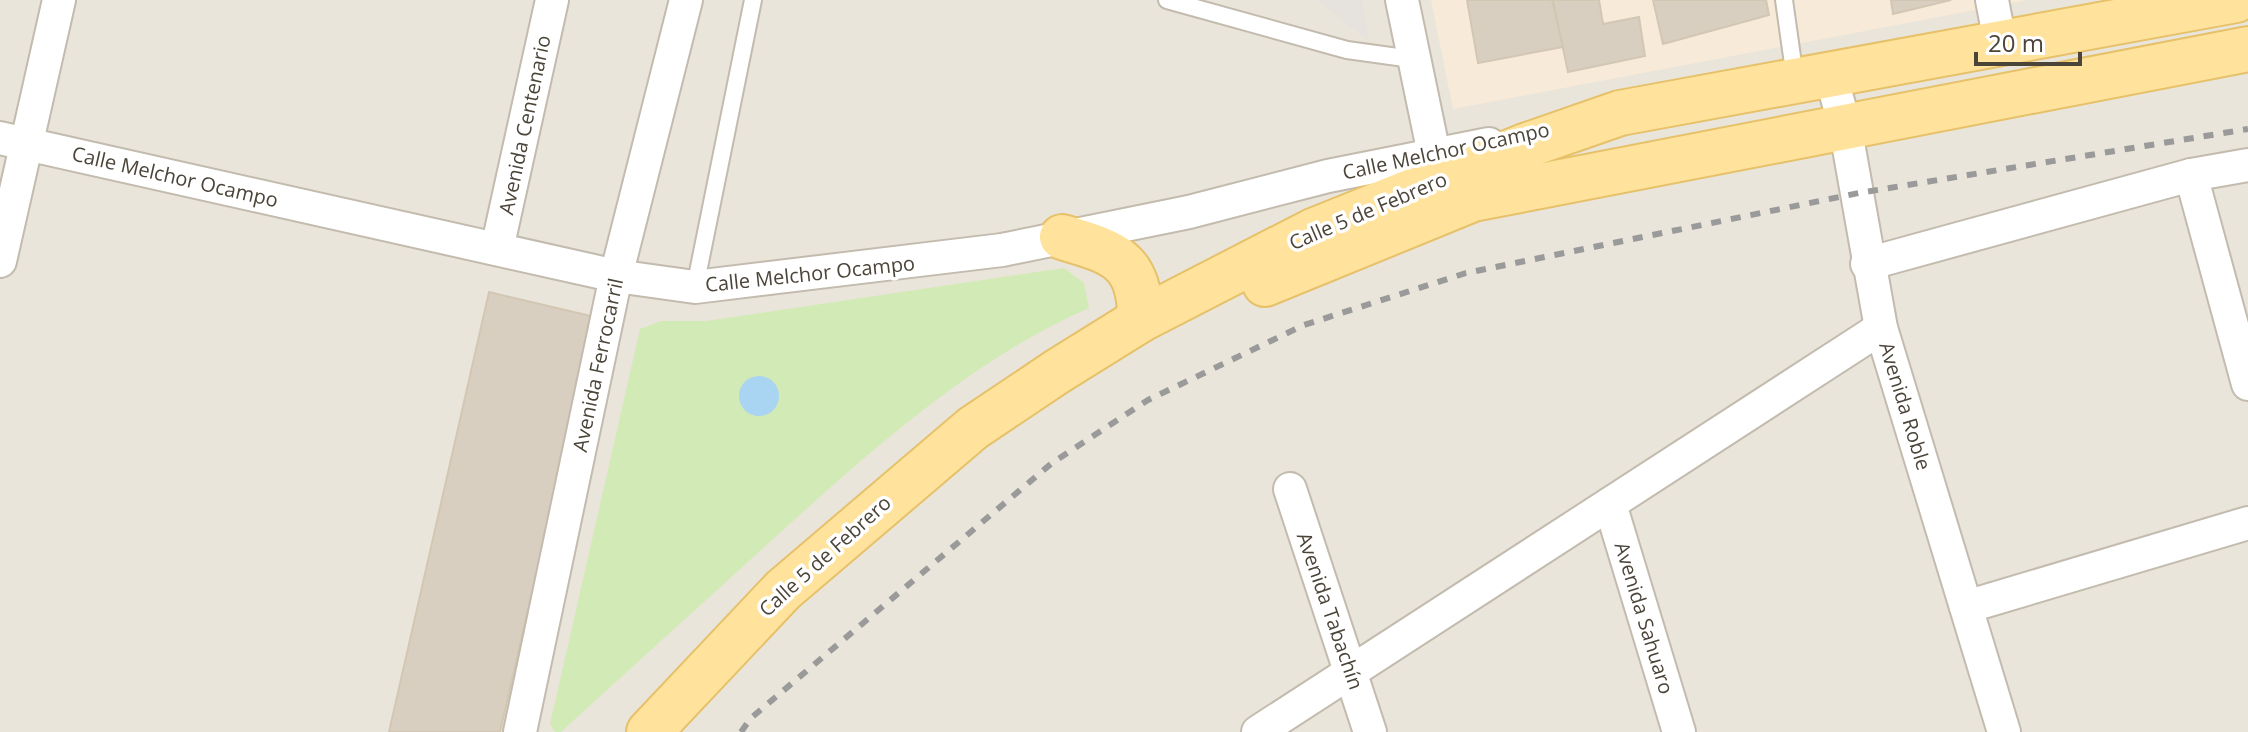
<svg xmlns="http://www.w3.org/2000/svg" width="2248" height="732" font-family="'Open Sans',sans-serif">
<rect width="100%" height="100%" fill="#f6f3ec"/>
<rect fill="#eae5da" x="0" y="0" width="2248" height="732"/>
<polygon fill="#f7ead8" points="1431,0 2028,0 1453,109"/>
<polygon fill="#e6e2dd" points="1317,0 1362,0 1369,41"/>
<path fill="#d2eab5" d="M1064,268L1084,283L1089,308C970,360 867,454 772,540C702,604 631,668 561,732H555L550,724L640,329L661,321H706Z"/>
<circle fill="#a9d4f2" cx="759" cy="396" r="20"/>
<g fill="#d8cfc1" stroke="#d3c7b4" stroke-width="2">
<polygon points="1467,0 1552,0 1563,47 1478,63"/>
<polygon points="1553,0 1599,0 1603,24 1639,17 1645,56 1568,72"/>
<polygon points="1653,0 1766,0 1769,15 1663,44"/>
<polygon points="1891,0 1951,0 1893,14"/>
<polygon points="489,292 595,317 500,732 389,732"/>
</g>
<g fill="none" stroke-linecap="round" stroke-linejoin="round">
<g stroke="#c2bbae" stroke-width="20">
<g id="lane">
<polyline points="1167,0 1347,50 1412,59"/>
<polyline points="1784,0 1795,78"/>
<polyline points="695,287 753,0"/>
</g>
</g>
<g stroke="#c2bbae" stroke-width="36">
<g id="street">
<polyline points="1402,0 1439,178"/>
<polyline points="1992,0 2000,42"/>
<polyline points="1830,73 1845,126 1881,328 2004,732"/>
<polyline points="0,138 616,276 695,287 1002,250 1189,212 1328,176 1489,144"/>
<polyline points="2191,175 2248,384"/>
<polyline points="497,249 552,0"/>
<polyline points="0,261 59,0"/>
<polyline points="1867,264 2191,175 2248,165"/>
<polyline points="1290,489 1370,732"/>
<polyline points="1610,504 1679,732"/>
<polyline points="1966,607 2248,523"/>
<polyline points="520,732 616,276 686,0"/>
<polyline points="1258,732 1881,328"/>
</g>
</g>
<g stroke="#e6c16a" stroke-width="48">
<g id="primary">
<path d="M1062,237C1113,252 1141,259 1140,320"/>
<polyline points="1265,284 1473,199 2248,49"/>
<polyline points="649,732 783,590 973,428 1058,371 1140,320 1313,231 1525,146 1620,113 2236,0"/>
</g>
</g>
<use href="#lane" stroke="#fff" stroke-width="16"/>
<use href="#street" stroke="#fff" stroke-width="32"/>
<use href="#primary" stroke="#ffe39c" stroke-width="44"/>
<polyline stroke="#9a9a9a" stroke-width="6" stroke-dasharray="10 10" stroke-linecap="butt" points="741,732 751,718 1052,463 1148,400 1304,325 1466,273 1859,193 2248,129"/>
</g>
<g text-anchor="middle" stroke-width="7" stroke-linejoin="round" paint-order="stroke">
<g font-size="20" fill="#4b4439" stroke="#fff">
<text transform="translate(525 125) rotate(-78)" y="7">Avenida Centenario</text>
<text transform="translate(1446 151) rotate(-12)" y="7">Calle Melchor Ocampo</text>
<text transform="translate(175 177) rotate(13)" y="7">Calle Melchor Ocampo</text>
<text transform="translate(1368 211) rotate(-23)" y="7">Calle 5 de Febrero</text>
<text transform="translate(810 274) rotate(-6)" y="7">Calle Melchor Ocampo</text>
<text transform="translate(598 365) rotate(-78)" y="7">Avenida Ferrocarril</text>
<text transform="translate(1905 406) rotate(73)" y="7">Avenida Roble</text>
<text transform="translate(825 556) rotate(-42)" y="7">Calle 5 de Febrero</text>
<text transform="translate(1330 611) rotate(71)" y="7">Avenida Tabachín</text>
<text transform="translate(1644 618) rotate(73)" y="7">Avenida Sahuaro</text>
</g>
</g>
<path d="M1976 52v12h104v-12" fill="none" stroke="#4b4439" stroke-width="4"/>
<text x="1988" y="52" font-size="24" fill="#4b4439" stroke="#ffffff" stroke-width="6" paint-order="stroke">20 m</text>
</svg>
